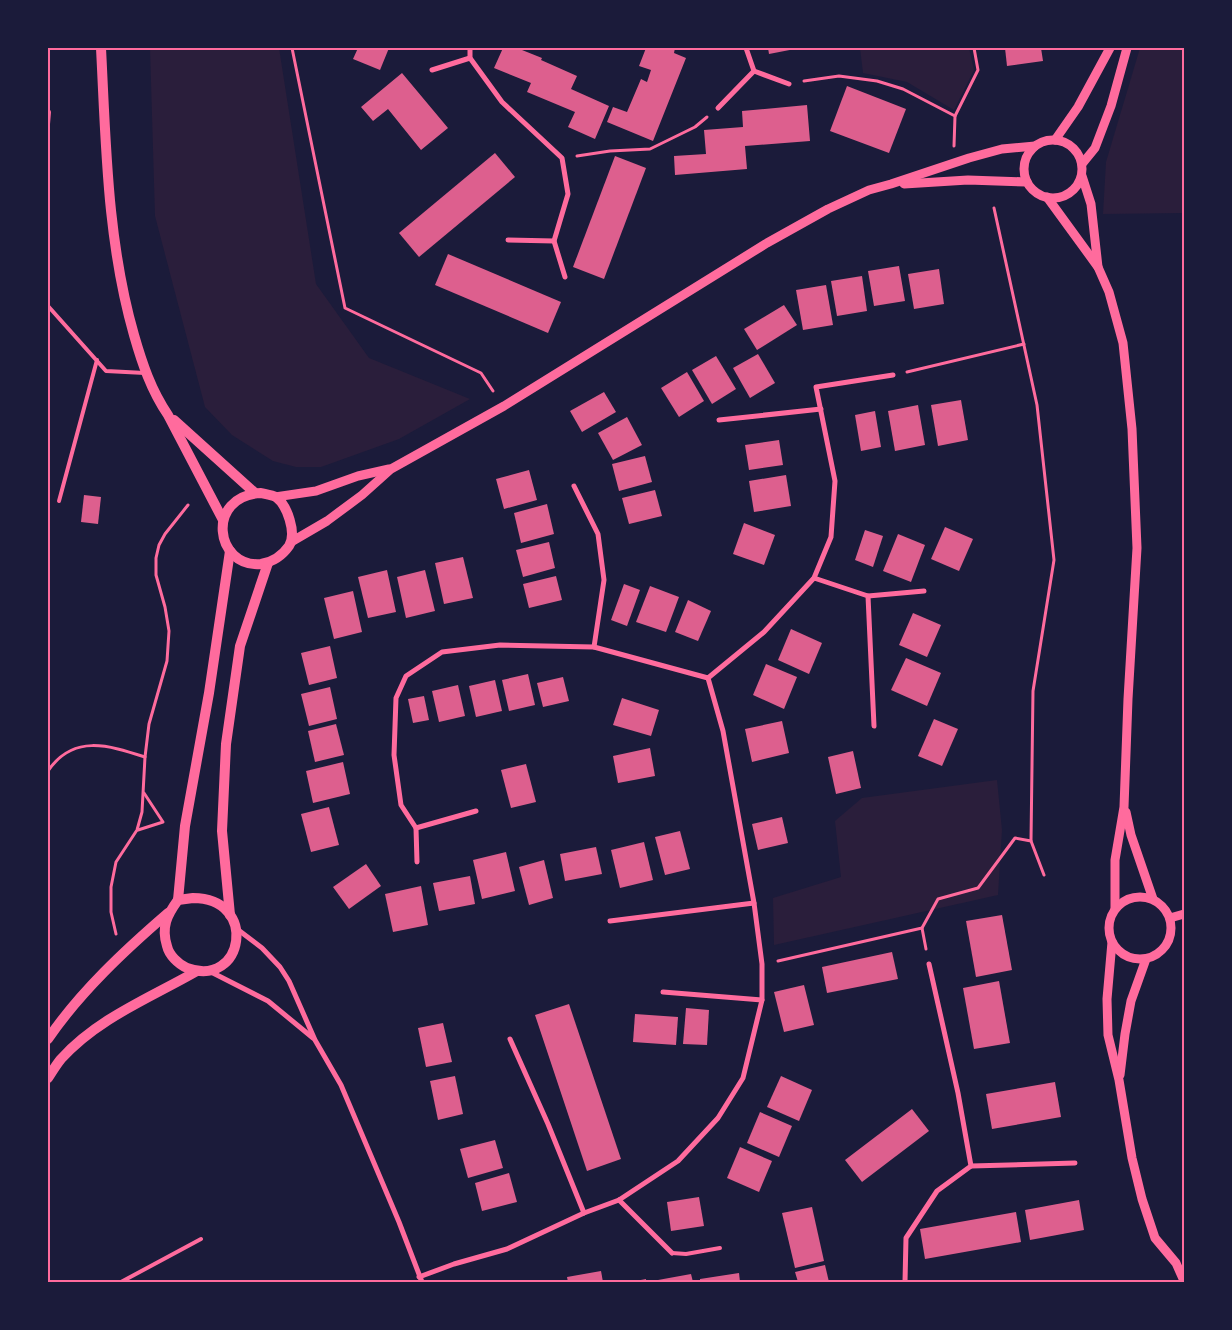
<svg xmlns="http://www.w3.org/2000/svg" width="1232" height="1330" font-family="Poppins,sans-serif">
<rect width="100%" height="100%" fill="#1b1b3a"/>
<g fill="#2a1e3b">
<polygon points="150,48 279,48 316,284 369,358 470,399 399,439 321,467 296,467 273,461 232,435 205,407 155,216"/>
<polygon points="860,48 969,48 974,70 954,110 907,82 863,73"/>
<polygon points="1140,48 1184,48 1184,213 1103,214 1106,162"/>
<polygon points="997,780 1002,830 998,895 774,945 773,898 841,877 835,821 862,798"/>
</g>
<g fill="#dd5f8e">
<polygon points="358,48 389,48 380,70 353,59"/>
<polygon points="503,48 517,48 542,58 541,60 577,76 571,89 609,106 595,139 568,127 575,112 527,92 531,83 494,68"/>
<polygon points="646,48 675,48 674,53 686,58 653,141 607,122 613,107 627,112 641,79 647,82 651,70 639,66"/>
<polygon points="768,48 800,48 769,54"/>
<polygon points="1005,48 1041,48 1043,61 1007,66"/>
<polygon points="402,73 448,128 421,150 388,109 373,121 361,107"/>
<polygon points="847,86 906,109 889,153 830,131"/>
<polygon points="807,105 810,141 745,146 747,169 675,175 674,156 706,154 704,130 743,127 742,111"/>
<polygon points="495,153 515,177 419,257 399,233"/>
<polygon points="615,156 646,168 604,279 573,267"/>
<polygon points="448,254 561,302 548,333 435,285"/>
<polygon points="899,266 905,301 874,306 868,271"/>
<polygon points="939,269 944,304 914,309 908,274"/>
<polygon points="862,276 867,311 837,316 831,281"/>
<polygon points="826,285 833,325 803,330 796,290"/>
<polygon points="784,305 797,325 757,350 744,329"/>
<polygon points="758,354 775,383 750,398 733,368"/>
<polygon points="716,356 736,389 712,404 692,370"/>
<polygon points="687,372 704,401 679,417 661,388"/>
<polygon points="604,392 616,412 582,432 570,411"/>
<polygon points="961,400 968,440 938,446 931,405"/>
<polygon points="918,405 925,445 895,451 888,411"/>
<polygon points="875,411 881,447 861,451 855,415"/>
<polygon points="627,417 642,445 613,460 598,433"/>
<polygon points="779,440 783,465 749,470 745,445"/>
<polygon points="645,456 652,482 619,491 612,464"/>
<polygon points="529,470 537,500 504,509 496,479"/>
<polygon points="786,475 791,506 754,512 749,481"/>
<polygon points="655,490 662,516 629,524 622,498"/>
<polygon points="84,495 101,497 98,524 81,522"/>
<polygon points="547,504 554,534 521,543 514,513"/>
<polygon points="744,523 775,535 764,565 733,554"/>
<polygon points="945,527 973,539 959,571 931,559"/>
<polygon points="865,530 883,536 873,567 855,560"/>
<polygon points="898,534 925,545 911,582 883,571"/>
<polygon points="549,542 555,568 523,577 516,550"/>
<polygon points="463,557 473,598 444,604 435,563"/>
<polygon points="387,570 396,612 368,618 358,577"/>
<polygon points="425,570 435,611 406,618 397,577"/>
<polygon points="556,576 562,600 529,608 523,584"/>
<polygon points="624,584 640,590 627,626 611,620"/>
<polygon points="650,586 679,597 666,632 636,622"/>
<polygon points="353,591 362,632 334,639 324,598"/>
<polygon points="688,600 711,611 698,641 675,632"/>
<polygon points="913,613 941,625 927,657 899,645"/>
<polygon points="791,629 822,643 809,674 778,660"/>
<polygon points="330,646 337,678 309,685 301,653"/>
<polygon points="906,658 941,673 927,706 891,690"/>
<polygon points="766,664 797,677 784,709 753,695"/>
<polygon points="528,674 535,705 509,711 502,680"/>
<polygon points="563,677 569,701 543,707 537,683"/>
<polygon points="495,680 502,711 476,717 469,686"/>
<polygon points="458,685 465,716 439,722 432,691"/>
<polygon points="330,687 337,719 309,726 301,694"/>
<polygon points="424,696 429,720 413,723 408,699"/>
<polygon points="622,698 659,710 651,736 613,725"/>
<polygon points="934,719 958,729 942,766 918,756"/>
<polygon points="782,721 789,753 752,762 745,729"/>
<polygon points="336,724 344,755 315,762 308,731"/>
<polygon points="650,748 655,776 618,783 613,756"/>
<polygon points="853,751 861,788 836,794 828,757"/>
<polygon points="343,762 350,794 313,803 306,771"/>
<polygon points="526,764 536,802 511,808 501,770"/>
<polygon points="329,807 339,845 311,852 301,814"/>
<polygon points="782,817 788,843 758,850 752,824"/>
<polygon points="680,831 690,869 665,875 655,837"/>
<polygon points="644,842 653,880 620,888 611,850"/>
<polygon points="596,847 602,874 565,881 560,854"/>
<polygon points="506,852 515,891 482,899 473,860"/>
<polygon points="544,860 553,898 529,905 519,867"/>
<polygon points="366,864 381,886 349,909 333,887"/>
<polygon points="470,876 475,904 439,911 433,883"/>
<polygon points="421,886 428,925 393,932 385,894"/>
<polygon points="1002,915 1012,970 976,977 966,921"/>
<polygon points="892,952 898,979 827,993 822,967"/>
<polygon points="999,981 1010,1043 974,1049 963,988"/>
<polygon points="804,985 814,1025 784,1032 774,992"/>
<polygon points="569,1004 621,1159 587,1171 535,1015"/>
<polygon points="686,1008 709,1010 707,1045 683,1044"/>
<polygon points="635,1014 678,1017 676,1045 633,1042"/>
<polygon points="443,1023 452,1062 426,1067 418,1028"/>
<polygon points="455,1076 463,1114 438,1120 430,1081"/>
<polygon points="781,1076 812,1090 799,1121 767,1107"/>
<polygon points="1055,1082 1061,1117 992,1129 986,1094"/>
<polygon points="912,1109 929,1131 862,1182 845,1160"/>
<polygon points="760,1112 792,1126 779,1157 747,1143"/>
<polygon points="495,1140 503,1168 468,1178 460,1149"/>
<polygon points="740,1147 772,1161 759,1192 727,1178"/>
<polygon points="509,1173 517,1202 482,1211 475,1183"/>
<polygon points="699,1197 704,1226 671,1231 667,1202"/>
<polygon points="1079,1200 1084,1230 1030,1240 1025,1210"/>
<polygon points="812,1207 824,1261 795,1268 782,1213"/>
<polygon points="1016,1212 1021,1242 925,1259 920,1229"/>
<polygon points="825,1265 829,1282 798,1282 795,1272"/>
<polygon points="601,1271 603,1282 568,1282 567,1277"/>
<polygon points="739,1273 740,1282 700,1282 700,1279"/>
<polygon points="691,1274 693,1282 658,1282 658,1280"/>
<polygon points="646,1279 646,1282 630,1282"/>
</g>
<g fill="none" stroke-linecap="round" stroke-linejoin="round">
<g stroke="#ff6b9d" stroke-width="3">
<polyline points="292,48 345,308 481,373 493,391"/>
<polyline points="804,81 839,76 877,81 903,89 955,116 954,146"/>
<polyline points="955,116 978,70 974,48"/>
<polyline points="577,156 610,151 650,149 695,127 707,117"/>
<polyline points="994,208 1037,405 1054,560 1033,691 1031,841 1044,875"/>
<polyline points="907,372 1024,344"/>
<path d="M48,771C73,734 108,745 145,757"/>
<polyline points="138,830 163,822 144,793"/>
<polyline points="922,928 926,949"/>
<polyline points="116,934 111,912 111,887 116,862 137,830 142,812 145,757 149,724 167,661 169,631 165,607 156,575 156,558 159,545 165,534 188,505"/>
<polyline points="778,961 922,928 938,899 978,888 1015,838 1031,841"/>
</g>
<g stroke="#ff6b9d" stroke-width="4">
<polyline points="48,124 49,112"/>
<polyline points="48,306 106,371 145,373"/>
<polyline points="59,501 97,360"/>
<polyline points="672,1253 686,1254 720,1248"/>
<polyline points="121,1282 201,1239"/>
</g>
<g stroke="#ff6b9d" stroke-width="5">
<polyline points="470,48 470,58 502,102 562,158 568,194 554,241 508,240"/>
<polyline points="432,70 470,58"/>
<polyline points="754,71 789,84"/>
<polyline points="718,108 754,71 746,48"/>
<polyline points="554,241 565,277"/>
<polyline points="719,420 821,409"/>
<polyline points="574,486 598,534 604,580 594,647"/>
<polyline points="814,578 868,596 874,726"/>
<polyline points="868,596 924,591"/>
<polyline points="708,678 764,632 814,578 831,537 835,481 816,387 893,375"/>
<polyline points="416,828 476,811"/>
<polyline points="417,862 416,828 401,805 394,755 396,698 406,676 442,652 500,645 594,647 708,678"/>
<polyline points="610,921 754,903"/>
<polyline points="237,929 262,948 280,967 289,981 315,1040 341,1085 399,1222 422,1282"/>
<polyline points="209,971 268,1001 313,1038"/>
<polyline points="663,992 762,1000"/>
<polyline points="510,1039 548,1124 584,1213"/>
<polyline points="971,1166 1075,1163"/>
<polyline points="619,1200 672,1253"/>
<polyline points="419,1277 454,1264 507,1249 584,1213 619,1200 678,1161 718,1118 743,1078 762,1000 762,964 754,903 723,731 708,678"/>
<polyline points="905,1282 906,1238 937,1191 971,1166 958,1093 929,964"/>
</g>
<g stroke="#ff6b9d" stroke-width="9">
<circle cx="1053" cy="169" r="29"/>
<polyline points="1055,140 1078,107 1110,48"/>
<polyline points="1082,164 1095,148 1111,106 1127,48"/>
<polyline points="1082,176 1091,204 1098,267"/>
<polyline points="904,184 968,180 1027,182"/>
<polyline points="1047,197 1098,267 1109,292 1123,343 1132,429 1137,548 1128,699 1124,807 1115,860 1115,908"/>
<polyline points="275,497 316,491 358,476 389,469"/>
<polyline points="291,542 327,521 362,495 391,469 504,406 767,243 828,209 869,190 891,184 969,158 1002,149 1035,146"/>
<polyline points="1126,812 1131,835 1153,899"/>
<circle cx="1140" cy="928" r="31"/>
<polyline points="1170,918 1184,914"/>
<polyline points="1112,942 1107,999 1108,1035 1119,1080 1132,1158 1142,1199 1155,1238 1176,1263 1184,1281"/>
<polyline points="1120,1075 1125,1034 1131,1001 1146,959"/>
</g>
<g stroke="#ff6b9d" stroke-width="10">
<path d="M101,48C106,144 107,241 134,335C142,363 151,390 168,415L223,520"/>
<polyline points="174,420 255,493"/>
<path d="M261,493C265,494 272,495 276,497C287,505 297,533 289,546C282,556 273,562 261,564C215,568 205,496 261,493Z"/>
<path d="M193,898C259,898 244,989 187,968C178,964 169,955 167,946C161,927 167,915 178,900Z"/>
<polyline points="178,900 185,826 209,693 230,551"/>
<polyline points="230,915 222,831 226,744 240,646 268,563"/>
<path d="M48,1039C80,992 125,950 168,913"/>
<path d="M48,1078C52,1072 56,1065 61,1059C98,1018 150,998 197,971"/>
</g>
</g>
<rect width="1232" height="1330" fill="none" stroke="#1b1b3a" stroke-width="98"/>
<rect x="49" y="49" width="1134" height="1232" fill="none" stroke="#ff6b9d" stroke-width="2"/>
</svg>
